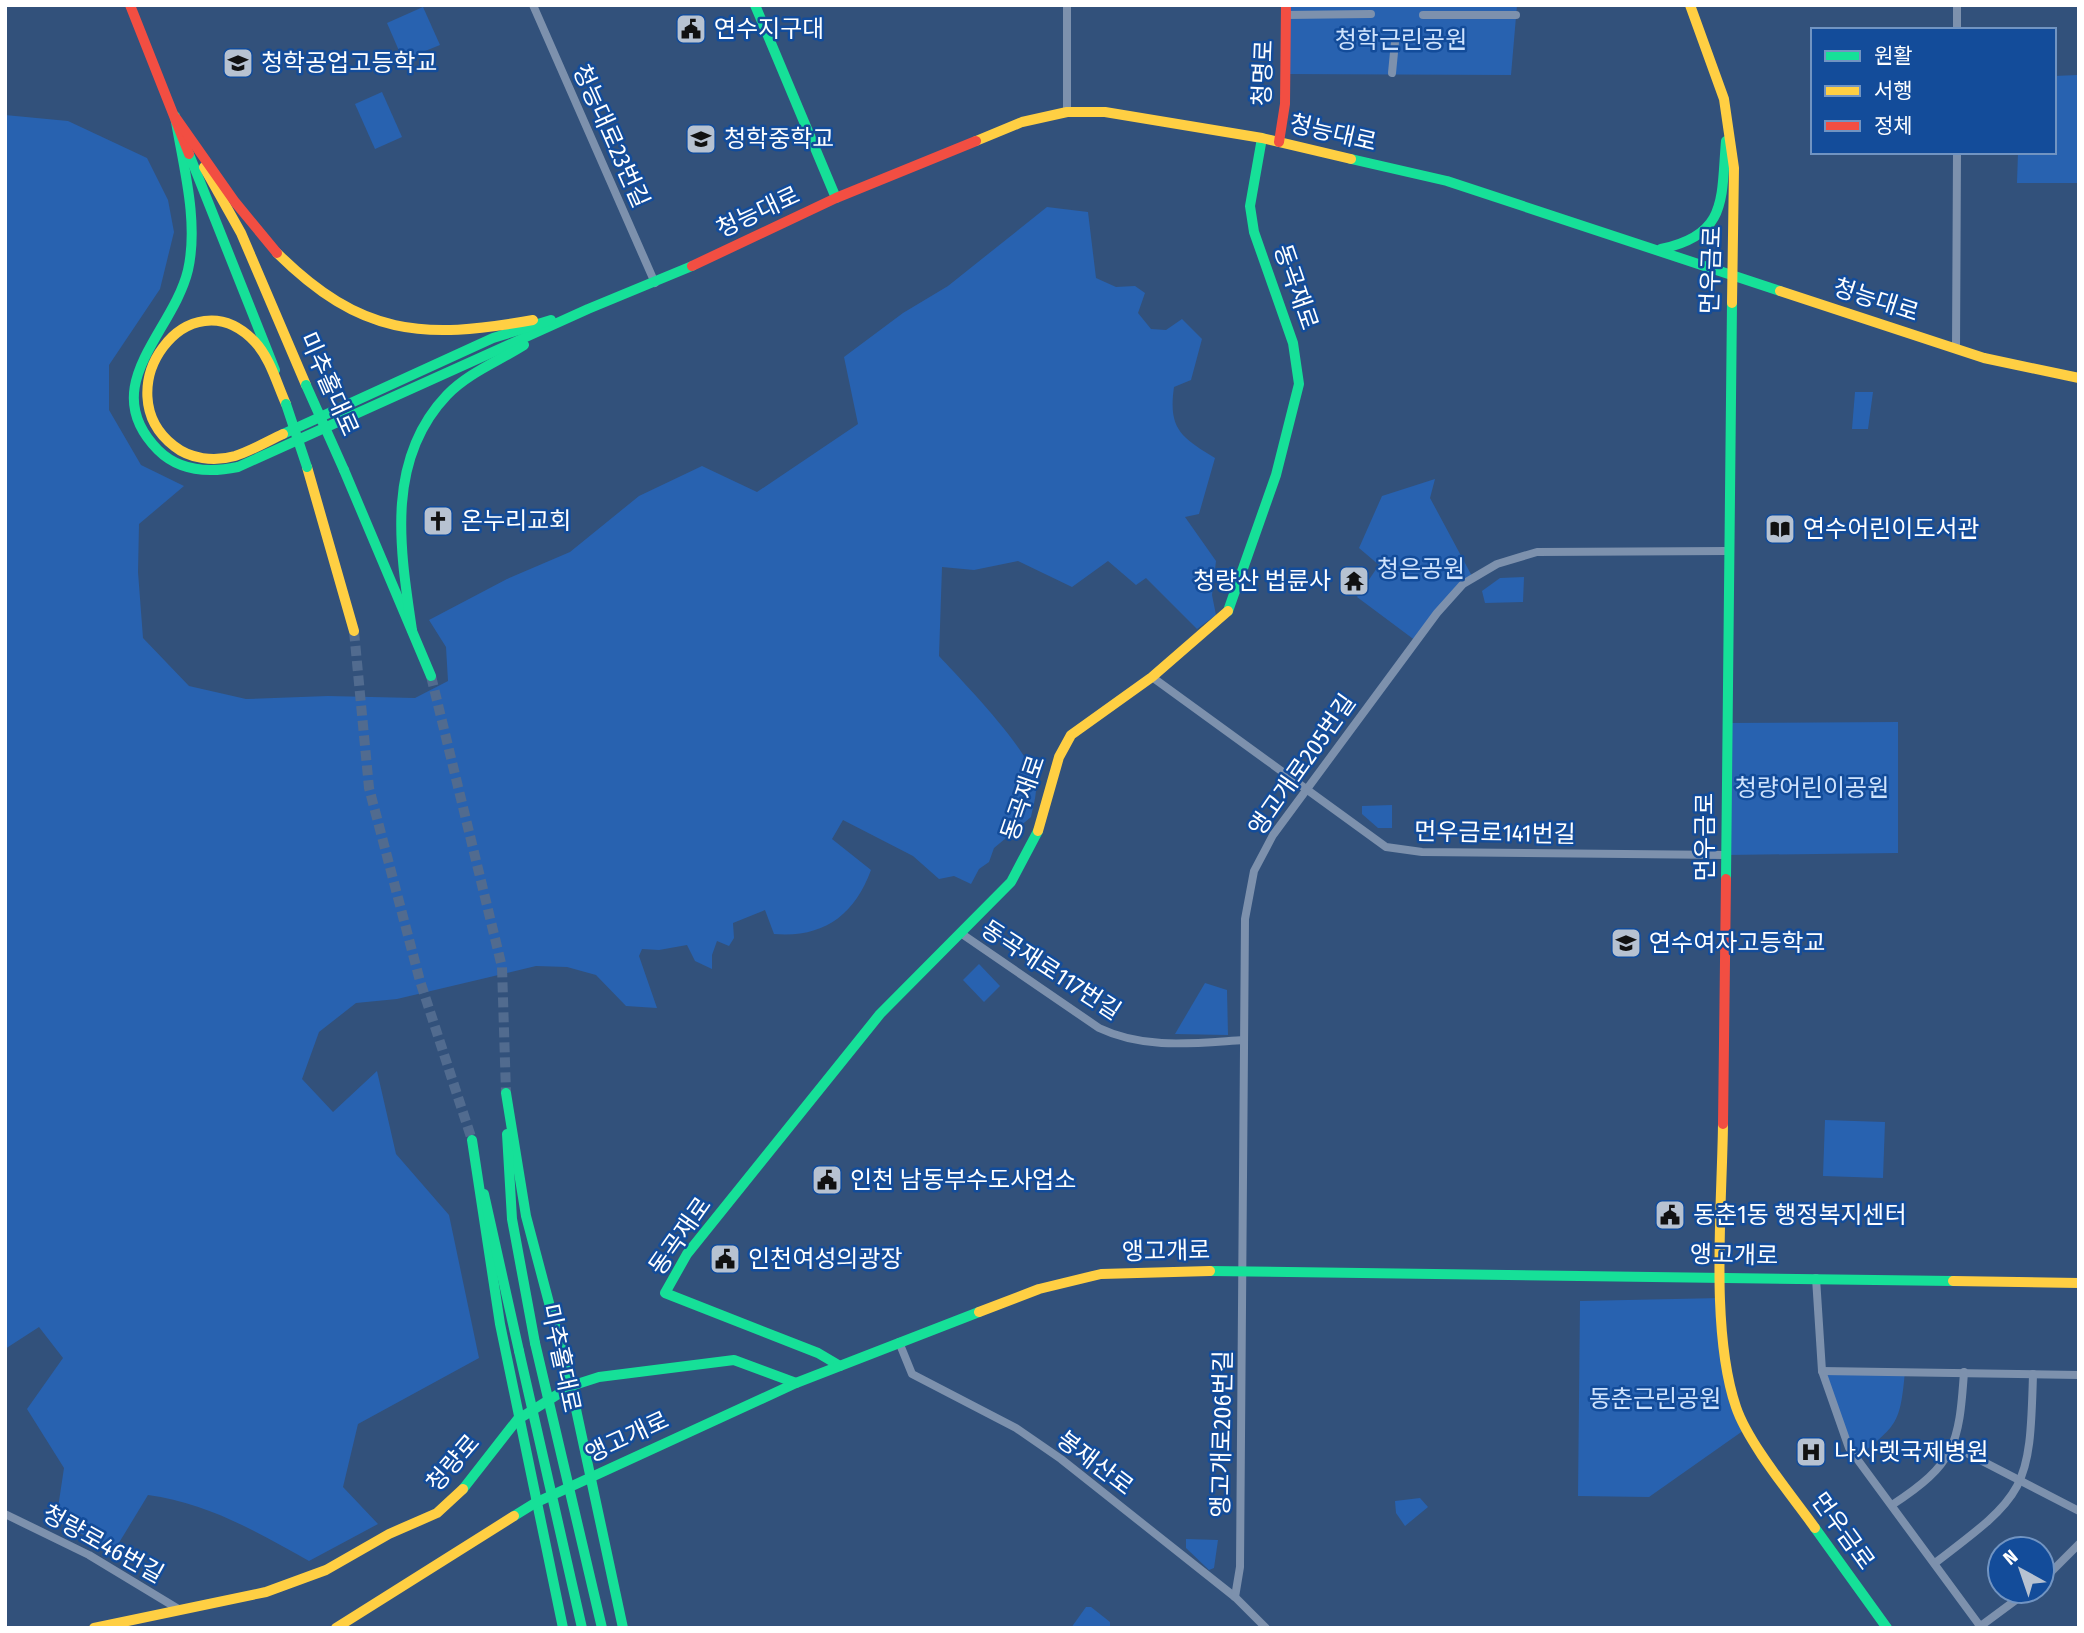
<svg xmlns="http://www.w3.org/2000/svg" width="2084" height="1633" font-family="'Fira Sans Condensed','Noto Sans KR',sans-serif">
<rect width="100%" height="100%" fill="#32517b"/>
<g fill="#2862b0">
<polygon points="1286,5 1517,5 1511,75 1285,74"/>
<polygon points="423,7 440,45 403,60 387,23"/>
<polygon points="2078,75 2077,183 2017,183 2018,152 2054,152 2054,76"/>
<polygon points="382,92 402,137 375,149 355,104"/>
<path d="M5,115L68,121L147,158L168,200L174,232L160,289L109,365V410L141,465L184,486L139,524L138,572L143,638L189,686L246,699L328,696L415,698L448,681L446,647L429,620L507,579L570,552L639,496L702,466L757,492L858,424L844,357L903,313L948,286L1047,207L1088,212L1096,278L1116,287L1135,286L1145,293L1138,313L1151,329L1166,330L1182,319L1202,339L1191,380L1174,387C1168,429 1181,437 1215,458L1199,514L1185,517L1216,561L1212,595L1216,615L1197,629L1146,578L1136,585L1108,561L1072,587L1018,561L974,570L942,567L939,656C961,680 1034,754 1036,784C1037,794 1033,807 1031,817L994,848L989,862L979,869L971,884L954,876L939,879L913,856L843,820L832,839L871,870C854,916 823,938 774,934L765,910L733,923L734,938L729,946L717,941L712,955V969L695,961L687,945L659,950L642,949L639,956L657,1008L626,1006L596,975L567,967L536,966L397,999L356,1003L319,1032L302,1079L333,1112L377,1071L396,1154L449,1215L479,1358L358,1424L343,1487L378,1524L309,1561C258,1532 207,1503 148,1495L114,1551L56,1521L64,1468L27,1409L63,1358L39,1327L5,1349Z"/>
<polygon points="1855,392 1873,392 1868,429 1852,429"/>
<polygon points="1435,479 1430,498 1473,578 1416,641 1357,597 1379,565 1359,548 1382,496"/>
<polygon points="1524,577 1523,602 1485,603 1482,591 1500,578"/>
<polygon points="1898,722 1898,853 1726,855 1726,723"/>
<polygon points="1392,805 1392,828 1378,828 1362,814 1362,806"/>
<polygon points="979,964 1000,986 984,1002 963,980"/>
<polygon points="1205,983 1227,990 1228,1035 1175,1034"/>
<polygon points="1825,1120 1885,1122 1883,1178 1823,1176"/>
<polygon points="1721,1298 1726,1371 1747,1428 1649,1497 1578,1496 1580,1301"/>
<path d="M1822,1371H1905C1900,1426 1897,1424 1857,1458Z"/>
<polygon points="1420,1498 1428,1507 1405,1526 1396,1513 1395,1501"/>
<polygon points="1186,1539 1218,1540 1214,1568 1209,1570 1186,1548"/>
<polygon points="1086,1607 1091,1607 1110,1622 1110,1628 1071,1628"/>
</g>
<g fill="none" stroke-linecap="round" stroke-linejoin="round">
<g stroke="#516b8f" stroke-width="10" stroke-dasharray="10 5" stroke-linecap="butt">
<polyline points="354,631 369,788 420,981 472,1140"/>
<polyline points="431,676 502,967 506,1093"/>
</g>
<g stroke="#7d91ad" stroke-width="8">
<polyline points="533,5 655,283"/>
<polyline points="1067,5 1067,112"/>
<polyline points="1286,15 1371,14"/>
<polyline points="1423,15 1516,15"/>
<polyline points="1957,30 1957,5"/>
<polyline points="1392,73 1395,42"/>
<polyline points="1956,349 1957,152"/>
<polyline points="1152,677 1386,847 1422,852 1726,855"/>
<path d="M962,934L1099,1028C1145,1050 1195,1043 1244,1040"/>
<polyline points="1816,1278 1822,1371 1849,1448 1980,1626"/>
<polyline points="899,1342 912,1374 1016,1428 1061,1459 1235,1597 1266,1628"/>
<polyline points="1822,1371 2079,1375"/>
<polyline points="1953,1446 2079,1511"/>
<path d="M1892,1505C1955,1464 1959,1445 1964,1372"/>
<polyline points="5,1514 89,1555 180,1610"/>
<path d="M1935,1563C2026,1494 2030,1490 2033,1374"/>
<polyline points="2042,1581 2079,1544"/>
<polyline points="1235,1597 1240,1567 1245,919 1254,871 1273,835 1437,613 1463,584 1497,564 1537,552 1728,551"/>
<polyline points="1978,1628 2028,1591"/>
</g>
<g stroke="#16e098" stroke-width="10">
<polyline points="755,5 836,198"/>
<path d="M175,116C183,165 199,221 188,270C173,333 95,386 158,450C180,472 209,473 238,467L588,309L692,266"/>
<polyline points="189,154 275,370"/>
<polyline points="1351,159 1447,181 1780,291"/>
<path d="M1661,249C1728,235 1721,199 1726,141"/>
<polyline points="283,434 493,338 551,320"/>
<polyline points="344,470 431,676"/>
<polyline points="1228,611 1276,475 1299,384 1293,343 1254,232 1250,206 1262,138"/>
<path d="M412,630C400,549 385,460 447,395C468,373 499,361 524,345"/>
<polyline points="1726,879 1732,303"/>
<polyline points="506,1093 526,1216 571,1386 623,1628"/>
<polyline points="507,1134 512,1219 535,1343"/>
<polyline points="472,1140 500,1324 563,1628"/>
<polyline points="484,1194 519,1351"/>
<polyline points="1210,1271 1953,1281"/>
<polyline points="840,1366 818,1353 665,1293 687,1254 880,1014 1011,882 1038,831"/>
<polyline points="463,1489 517,1420 571,1386 599,1377 734,1360 796,1383"/>
<polyline points="514,1516 535,1503 796,1383 979,1312"/>
<polyline points="1815,1528 1887,1628"/>
</g>
<g stroke="#ffcf43" stroke-width="10">
<polyline points="1690,5 1724,99 1734,168 1732,303"/>
<polyline points="976,141 1022,122 1067,112 1105,112 1262,138 1351,159"/>
<polyline points="204,167 241,233 306,385"/>
<path d="M277,253C361,336 422,340 533,320"/>
<polyline points="1780,291 1984,358 2079,378"/>
<path d="M283,434C268,441 251,451 235,456C214,462 190,459 174,446C103,391 189,272 255,342C270,358 277,384 286,404"/>
<polyline points="307,467 354,631"/>
<polyline points="1038,831 1059,757 1071,735 1152,677 1228,611"/>
<path d="M1723,1124C1722,1206 1710,1331 1736,1407C1748,1443 1792,1496 1815,1528"/>
<polyline points="1953,1281 2079,1283"/>
<polyline points="979,1312 1039,1289 1101,1274 1210,1271"/>
<polyline points="94,1628 266,1592 326,1570 389,1534 437,1513 463,1489"/>
<polyline points="336,1628 514,1516"/>
</g>
<g stroke="#f24e42" stroke-width="10">
<polyline points="130,5 189,154"/>
<polyline points="176,118 235,202 277,253"/>
<polyline points="1279,142 1285,104 1286,5"/>
<polyline points="692,266 836,198 976,141"/>
<polyline points="1723,1124 1726,879"/>
</g>
<g stroke="#16e098" stroke-width="10">
<polyline points="306,385 344,470"/>
<polyline points="286,404 307,467"/>
<polyline points="535,1343 602,1628"/>
<polyline points="519,1351 582,1628"/>
</g>
</g>
<defs>
<g id="civic-square" transform="scale(1.575)"><rect x="-9" y="-9" width="18" height="18" rx="4" fill="#b7c2d1" stroke="#134c9a"/><path d="M-.6-6.5H3V-4.5H.6V-3L4-1V1h2V6H-6V1h2V-1L-.6-3ZM-1.2 2.5V6h2.4V2.5Z" fill="#111"/></g>
<g id="school-square" transform="scale(1.575)"><rect x="-9" y="-9" width="18" height="18" rx="4" fill="#b7c2d1" stroke="#134c9a"/><path d="M0-5L7-2L0 1L-7-2ZM-4 1L0 2.5L4 1V4Q0 6-4 4Z" fill="#111"/></g>
<g id="church-square" transform="scale(1.575)"><rect x="-9" y="-9" width="18" height="18" rx="4" fill="#b7c2d1" stroke="#134c9a"/><path d="M-1.2-6h2.4v3.5h3.3v2.4h-3.3V6h-2.4V-.1h-3.3v-2.4h3.3Z" fill="#111"/></g>
<g id="library-square" transform="scale(1.575)"><rect x="-9" y="-9" width="18" height="18" rx="4" fill="#b7c2d1" stroke="#134c9a"/><path d="M-6-4Q-3-5.5-.7-3.5V5Q-3 3-6 4ZM6-4Q3-5.5 .7-3.5V5Q3 3 6 4Z" fill="#111"/></g>
<g id="temple-square" transform="scale(1.575)"><rect x="-9" y="-9" width="18" height="18" rx="4" fill="#b7c2d1" stroke="#134c9a"/><path d="M0-6L5-2H3V0L6.5 2.5H4V6H1.5V3h-3V6H-4V2.5H-6.5L-3 0V-2H-5Z" fill="#111"/></g>
<g id="hospital-square" transform="scale(1.575)"><rect x="-9" y="-9" width="18" height="18" rx="4" fill="#b7c2d1" stroke="#134c9a"/><path d="M-5-5h3v3.5h4V-5h3V5h-3V1.5h-4V5h-3Z" fill="#111"/></g>
</defs>
<g fill-rule="evenodd">
<use href="#civic-square" x="691" y="29"/>
<use href="#school-square" x="238" y="63"/>
<use href="#school-square" x="701" y="139"/>
<use href="#church-square" x="438" y="521"/>
<use href="#library-square" x="1780" y="529"/>
<use href="#temple-square" x="1354" y="581"/>
<use href="#school-square" x="1626" y="943"/>
<use href="#civic-square" x="827" y="1180"/>
<use href="#civic-square" x="1670" y="1215"/>
<use href="#civic-square" x="725" y="1259"/>
<use href="#hospital-square" x="1811" y="1452"/>
</g>
<g text-anchor="middle" stroke-width="5" stroke-linejoin="round" paint-order="stroke">
<g font-size="24" fill="#fff" stroke="#134c9a" text-anchor="start">
<text x="714" y="37">연수지구대</text>
<text x="261" y="71">청학공업고등학교</text>
<text x="724" y="147">청학중학교</text>
<text x="461" y="529">온누리교회</text>
<text x="1803" y="537">연수어린이도서관</text>
<text x="1331" y="589" text-anchor="end">청량산 법륜사</text>
<text x="1649" y="951">연수여자고등학교</text>
<text x="850" y="1188">인천 남동부수도사업소</text>
<text x="1693" y="1223">동춘1동 행정복지센터</text>
<text x="748" y="1267">인천여성의광장</text>
<text x="1834" y="1460">나사렛국제병원</text>
</g>
<g font-size="24" fill="#cfe3fd" stroke="#134c9a">
<text x="1401" y="48">청학근린공원</text>
<text x="1421" y="577">청은공원</text>
<text x="1812" y="796">청량어린이공원</text>
<text x="1655" y="1407">동춘근린공원</text>
</g>
<g font-size="24" fill="#fff" stroke="#134c9a">
<text transform="translate(1263 73) rotate(-88)" y="8">청명로</text>
<text transform="translate(1333 133) rotate(13)" y="8">청능대로</text>
<text transform="translate(611 136) rotate(66)" y="8">청능대로23번길</text>
<text transform="translate(758 212) rotate(-25)" y="8">청능대로</text>
<text transform="translate(1711 270) rotate(-88)" y="8">먼우금로</text>
<text transform="translate(1296 287) rotate(71)" y="8">동곡재로</text>
<text transform="translate(1876 300) rotate(18)" y="8">청능대로</text>
<text transform="translate(329 384) rotate(66)" y="8">미추홀대로</text>
<text transform="translate(1302 765) rotate(-55)" y="8">앵고개로205번길</text>
<text transform="translate(1023 798) rotate(-71)" y="8">동곡재로</text>
<text transform="translate(1495 833) rotate(1)" y="8">먼우금로141번길</text>
<text transform="translate(1705 837) rotate(-90)" y="8">먼우금로</text>
<text transform="translate(1051 970) rotate(33)" y="8">동곡재로117번길</text>
<text transform="translate(680 1236) rotate(-55)" y="8">동곡재로</text>
<text transform="translate(1166 1251) rotate(-1)" y="8">앵고개로</text>
<text transform="translate(1734 1255) rotate(1)" y="8">앵고개로</text>
<text transform="translate(561 1358) rotate(78)" y="8">미추홀대로</text>
<text transform="translate(1222 1434) rotate(-89)" y="8">앵고개로206번길</text>
<text transform="translate(627 1437) rotate(-25)" y="8">앵고개로</text>
<text transform="translate(453 1463) rotate(-49)" y="8">청량로</text>
<text transform="translate(1095 1463) rotate(37)" y="8">봉재산로</text>
<text transform="translate(1843 1531) rotate(54)" y="8">먼우금로</text>
<text transform="translate(103 1544) rotate(29)" y="8">청량로46번길</text>
</g>
</g>
<rect width="2084" height="1633" fill="none" stroke="#ffffff" stroke-width="14"/>
<rect x="1811" y="28" width="245" height="126" fill="#134c9a" stroke="#7194c2" stroke-width="2"/>
<rect x="1825" y="51" width="35" height="10" fill="#16e098" stroke="#7194c2" stroke-width="2"/>
<text x="1874" y="63" font-size="21" fill="#ffffff">원활</text>
<rect x="1825" y="86" width="35" height="10" fill="#ffcf43" stroke="#7194c2" stroke-width="2"/>
<text x="1874" y="98" font-size="21" fill="#ffffff">서행</text>
<rect x="1825" y="121" width="35" height="10" fill="#f24e42" stroke="#7194c2" stroke-width="2"/>
<text x="1874" y="133" font-size="21" fill="#ffffff">정체</text>
<g transform="translate(2021 1570) rotate(320)"><circle r="33" fill="#134c9a" stroke="#7194c2" stroke-width="2"/>
<path d="M0-5L12 26L0 18L-12 26Z" fill="#b7c2d1"/>
<text y="-10" font-size="19" font-weight="bold" text-anchor="middle" fill="#ffffff">N</text>
</g>
</svg>
